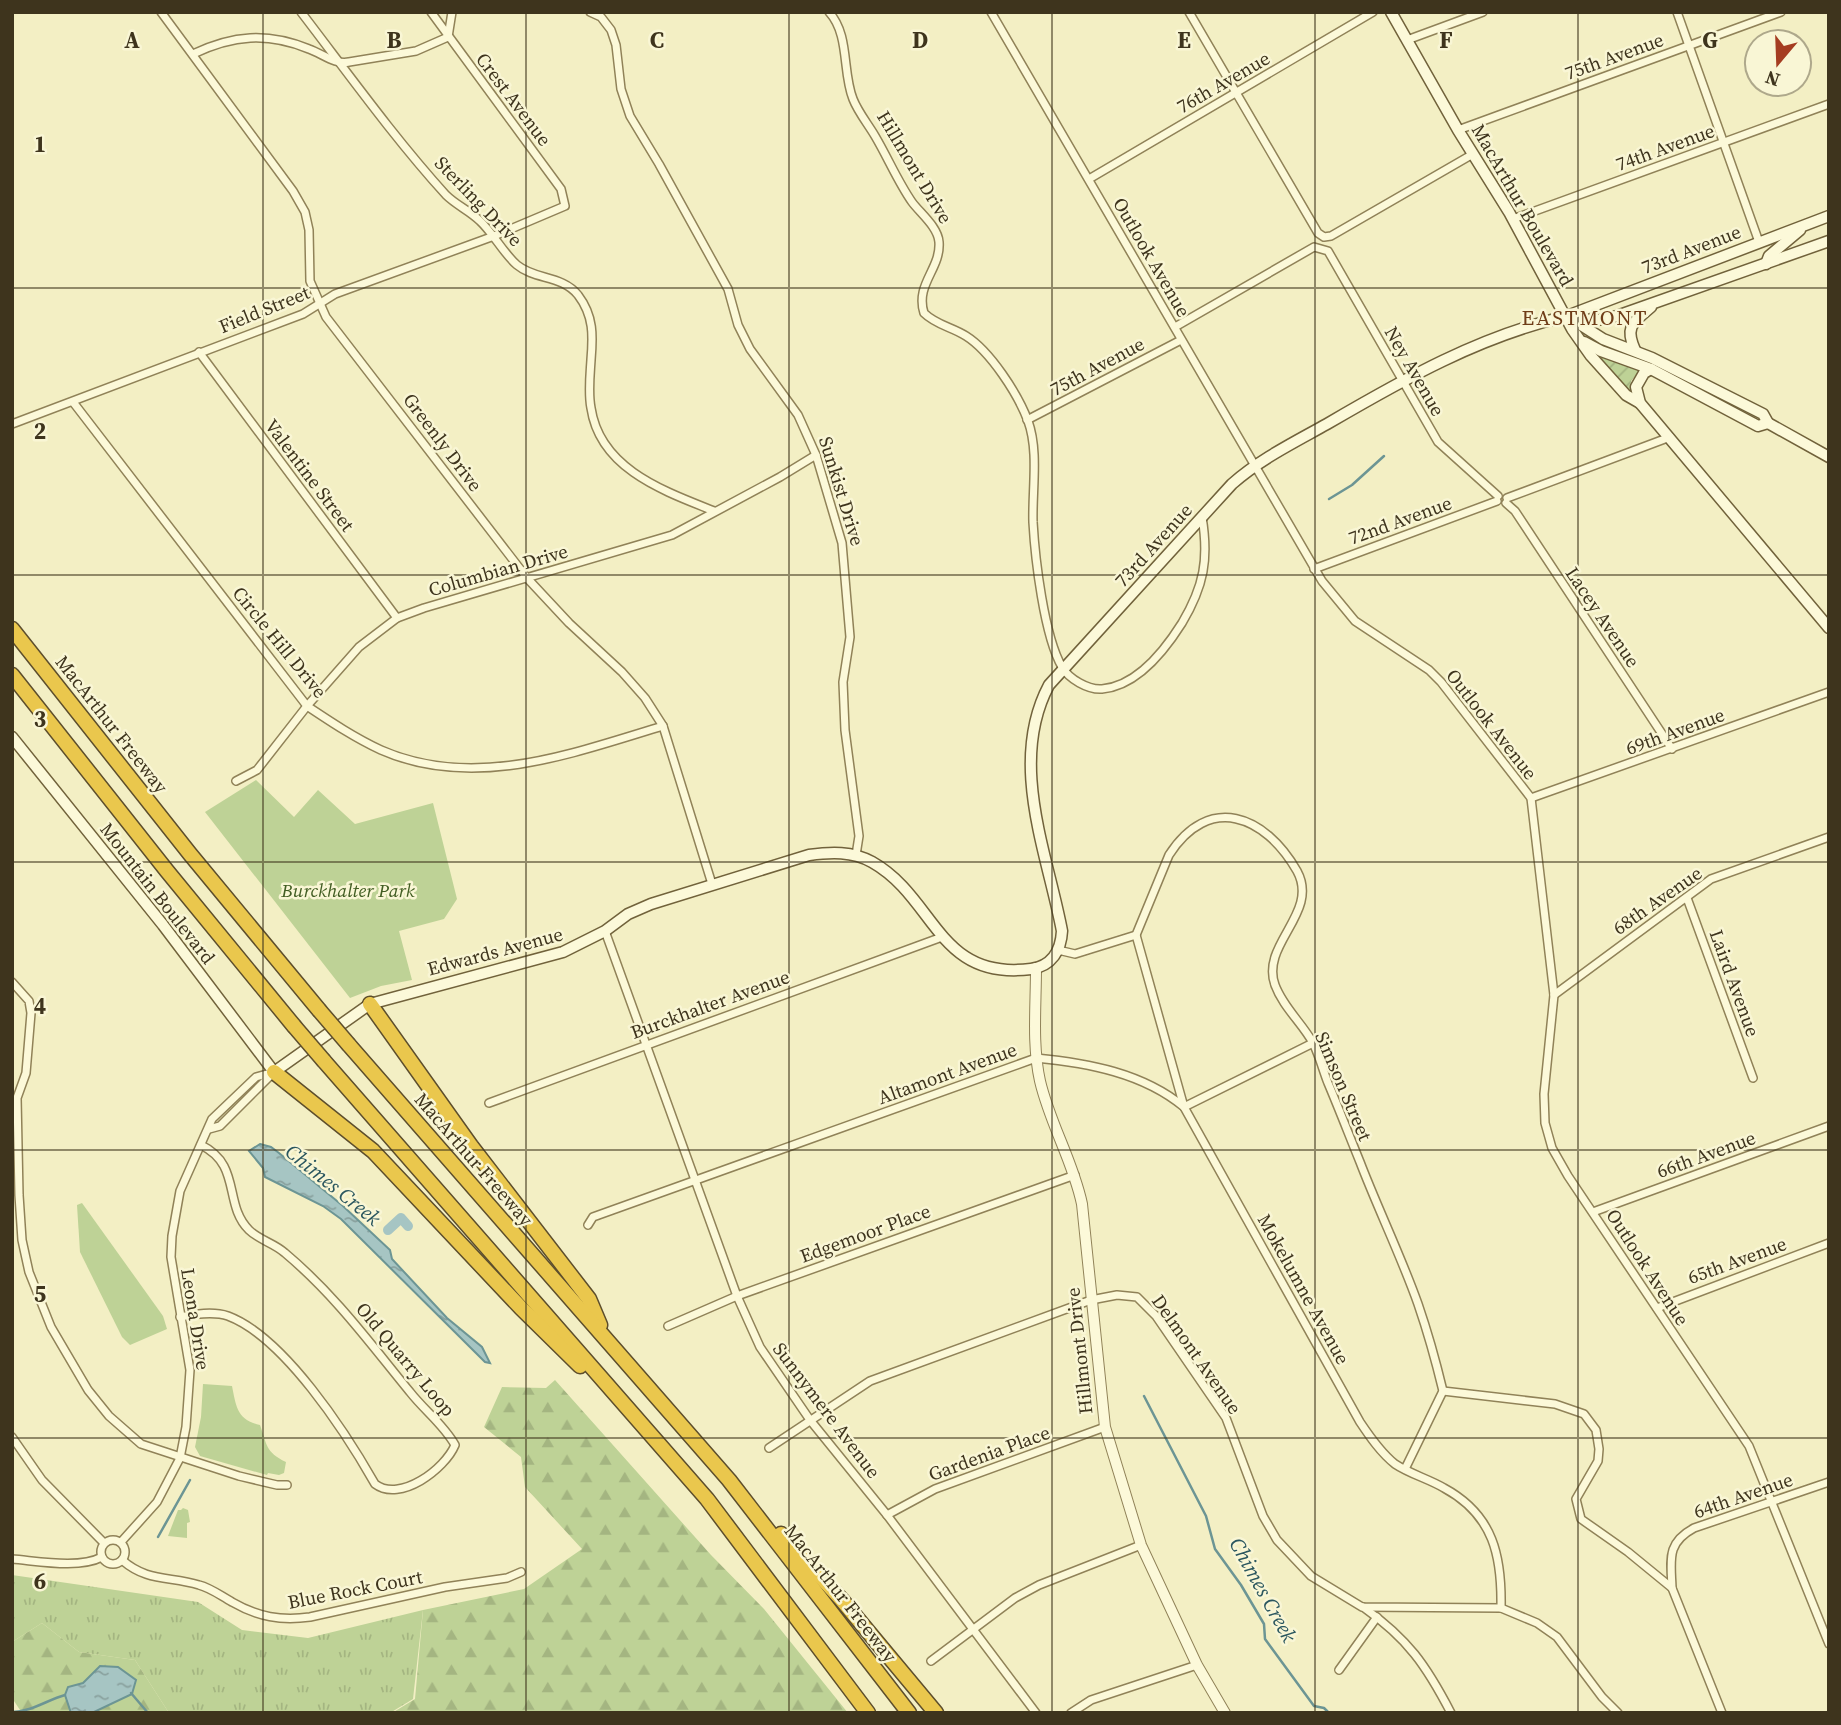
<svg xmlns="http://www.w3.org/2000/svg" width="1841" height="1725" font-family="'Source Serif 4',serif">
<defs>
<pattern id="grass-tufts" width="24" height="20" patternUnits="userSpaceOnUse" patternTransform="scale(1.75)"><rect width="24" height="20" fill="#bed296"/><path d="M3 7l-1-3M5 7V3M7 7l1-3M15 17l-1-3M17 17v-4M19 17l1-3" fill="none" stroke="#a4b581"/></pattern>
<pattern id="forest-firs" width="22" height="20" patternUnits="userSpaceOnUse" patternTransform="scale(1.75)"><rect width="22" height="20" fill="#bed296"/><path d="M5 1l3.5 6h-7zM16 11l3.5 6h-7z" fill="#a4b581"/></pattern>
<pattern id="garden-furrows" width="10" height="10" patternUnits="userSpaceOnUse" patternTransform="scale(1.75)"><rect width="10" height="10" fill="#bed296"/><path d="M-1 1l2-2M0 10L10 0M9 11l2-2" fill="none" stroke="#a4b581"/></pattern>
<pattern id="water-ripples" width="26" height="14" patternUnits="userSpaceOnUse" patternTransform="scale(1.75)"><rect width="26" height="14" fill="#a6c5c3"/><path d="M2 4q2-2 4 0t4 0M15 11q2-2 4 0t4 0" fill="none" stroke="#89a19e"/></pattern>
</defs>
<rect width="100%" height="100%" fill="#f3efc4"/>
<polygon fill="url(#grass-tufts)" points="12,1575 198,1602 242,1630 308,1638 423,1610 413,1699 390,1713 169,1713 135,1660 79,1652 42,1623 12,1642"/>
<g fill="url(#forest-firs)">
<polygon points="555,1380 711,1555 764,1609 848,1713 392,1713 415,1699 423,1610 524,1589 582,1549 525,1487 521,1457 484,1427 502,1387 546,1388"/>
<polygon points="42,1623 79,1652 135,1660 169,1713 22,1713 12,1698 12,1642"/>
</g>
<g fill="#bed296">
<polygon points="256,780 294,817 318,790 355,824 433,803 457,899 444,919 399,931 412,980 381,986 350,998 205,812"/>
<polygon points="82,1203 163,1316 167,1329 130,1345 122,1337 80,1252 77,1205"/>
<path d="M203,1384L232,1386C236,1406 237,1420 260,1425C267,1444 265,1452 286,1462L284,1473L279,1475L268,1473L267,1475L200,1456L195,1447L201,1417Z"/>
<polygon points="183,1508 188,1510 190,1522 187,1523 187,1538 168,1536 178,1510 181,1510"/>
</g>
<polygon fill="url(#garden-furrows)" points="1600,357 1639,371 1631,381 1630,391"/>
<g fill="url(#water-ripples)" stroke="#6c9594" stroke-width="2">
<polygon points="260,1144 271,1147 279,1153 343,1206 390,1250 392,1259 447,1318 482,1347 490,1363 485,1362 341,1219 323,1206 265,1177 263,1168 249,1151"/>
<polygon points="100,1666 118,1667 136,1680 132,1694 92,1713 71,1713 65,1695 68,1687 83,1683"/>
</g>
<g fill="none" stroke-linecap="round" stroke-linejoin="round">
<g stroke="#6c9594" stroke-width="2.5">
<polyline points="1329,499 1352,485 1384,456"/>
<polyline points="1144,1396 1206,1516 1215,1549 1241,1585 1264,1624 1265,1639 1314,1706 1324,1708 1329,1713"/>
<polyline points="158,1537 190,1480"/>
<polyline points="131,1693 148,1713"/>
<path d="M12,1712C31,1712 47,1700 65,1695"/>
</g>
<polyline stroke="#a6c5c3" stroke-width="10" points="388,1230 401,1218 408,1226"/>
<g stroke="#908258" stroke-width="10">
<g id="minor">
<polyline points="161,12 293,191 305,212 309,230 310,281 326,317 527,578 569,623 622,672 645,698 663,726 712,884"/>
<path d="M301,12C347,72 395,139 446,195C456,205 470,211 480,221C493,233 504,254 517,265C535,280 562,275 578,295C594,316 593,336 591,360C590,376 588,393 591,408C600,469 664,491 714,511"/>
<polyline points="590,12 601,17 611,30 616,45 621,89 630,116 659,164 728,289 738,325 750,349 798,415 816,455 842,543 850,637 843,682 845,730 859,836 856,855"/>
<path d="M829,12C850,35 842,72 853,99C858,112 868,124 875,136C888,158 898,182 912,202C920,213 938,227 939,242C941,269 915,284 924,313C936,325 952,327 966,336C990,351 1018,394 1028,421C1039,451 1032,490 1033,522C1035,558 1044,636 1062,667C1069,679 1088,690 1102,689C1137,686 1165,650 1182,623C1204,586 1209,559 1202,517"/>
<polyline points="991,12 1322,581 1355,621 1429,670 1441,682 1531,798 1554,995 1544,1094 1545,1123 1552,1148 1568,1176 1749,1446 1829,1644"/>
<polyline points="1189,12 1318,233 1324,237 1331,236 1473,154"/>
<polyline points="1677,12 1759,242"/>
<polyline points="1407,40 1483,12"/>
<path d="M193,54C233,35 267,32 309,49C323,54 335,65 349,62L416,51L448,37L452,12"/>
<polyline points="1458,130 1781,12"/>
<polyline points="1089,179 1373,12"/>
<polyline points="1513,219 1829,104"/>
<polyline points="1175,327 1314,247 1328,251 1438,442 1498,496"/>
<polyline points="199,352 397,618"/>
<path d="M73,402L307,706C331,722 355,738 381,750C474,791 573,753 663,726"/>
<polyline points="1027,420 1181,340"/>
<polyline points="12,424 303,314 335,294 494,236 565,206 561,189 431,12"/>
<polyline points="1507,498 1670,437"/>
<polyline points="1506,503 1515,511 1672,749"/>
<polyline points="1314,569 1497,501"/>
<polyline points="236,781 257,770 307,706 359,647 397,618 424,608 672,535 780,477 816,455"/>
<polyline points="1531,798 1829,692"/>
<polyline points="1687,898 1753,1078"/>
<polyline points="605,931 737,1296 760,1347 810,1420 887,1515 1036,1713"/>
<path d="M1136,935L1184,1107L1360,1422C1370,1437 1381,1453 1395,1464C1410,1474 1429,1479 1444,1488C1494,1515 1502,1557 1501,1608"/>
<path d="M1058,950L1075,954L1136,935L1169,855C1209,793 1265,815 1297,871C1320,913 1260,944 1275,985C1283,1007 1302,1023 1313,1043C1319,1055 1323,1070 1328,1083C1339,1109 1349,1135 1360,1162C1378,1209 1401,1256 1418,1304C1428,1333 1436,1362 1443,1391L1405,1469"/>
<polyline points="12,982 29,1001 31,1013 26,1073 17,1098 19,1195 22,1240 29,1272 51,1327 88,1390 109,1416 141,1444 239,1476 277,1485 287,1485"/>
<polyline points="1554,995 1711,879 1829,837"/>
<polyline points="489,1103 942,937"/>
<polyline points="209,1129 220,1126 273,1073"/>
<polyline points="1593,1212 1829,1126"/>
<path d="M588,1225L593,1217L1036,1058C1088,1063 1143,1073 1184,1107L1313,1043"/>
<polyline points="1657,1308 1829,1243"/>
<path d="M180,1317C195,1314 213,1311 228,1316C284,1337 346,1433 375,1484C400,1503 445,1469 455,1445C444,1425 424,1410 410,1392C369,1342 335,1295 285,1253C274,1243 259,1240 249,1230C223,1204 242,1165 201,1145"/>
<polyline points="668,1326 737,1296 1075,1175"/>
<polyline points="1443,1391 1555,1404 1584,1414 1596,1430 1599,1449 1598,1461 1576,1499 1581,1519 1628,1552 1672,1588 1722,1713"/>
<polyline points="12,1437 42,1480 104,1543"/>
<polyline points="769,1448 870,1381 1091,1300 1117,1295 1137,1297 1156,1316 1226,1418 1263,1516 1277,1540 1311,1576 1362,1607 1501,1608 1537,1623 1557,1637 1602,1697 1618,1713"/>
<polyline points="887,1515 935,1489 1105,1427"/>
<circle cx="113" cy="1552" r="12"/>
<polyline points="121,1542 157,1502 180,1458 186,1427 190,1370 171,1257 172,1236 180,1191 212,1119 256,1077 274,1072"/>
<path d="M12,1559C38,1561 79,1569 102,1557"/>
<path d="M122,1560C147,1582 170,1576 199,1585C211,1588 221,1596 232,1602C258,1617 281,1621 310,1617L445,1587L507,1578L521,1572"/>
<path d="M1672,1588C1671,1560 1666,1543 1694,1528L1829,1482"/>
<path d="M1363,1607C1408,1639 1426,1665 1451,1713"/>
<polyline points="931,1661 1015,1598 1039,1585 1141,1545"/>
<polyline points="1339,1670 1377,1617"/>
<polyline points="1071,1713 1091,1700 1197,1665"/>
</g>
</g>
<g stroke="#908258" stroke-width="12">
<path id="tertiary" d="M1036,968C1036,1006 1032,1045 1040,1081C1050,1124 1073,1161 1082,1204L1105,1427L1141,1545L1197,1665L1225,1713"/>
</g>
<g stroke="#71623b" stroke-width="13">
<g id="secondary">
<polyline points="1391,12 1458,130 1509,212 1572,329 1591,356 1626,395 1640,403"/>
<polyline points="1766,264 1769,256 1800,230"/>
<polyline points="1567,316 1603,339 1652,358 1763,414 1768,423 1829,457"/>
<polyline points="1573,317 1593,321 1617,316 1829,241"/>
<polyline points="1584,342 1601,351 1651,369 1758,426 1768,423"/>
<path d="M1635,350C1624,326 1634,322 1651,307"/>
<polyline points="1651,369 1644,373 1636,387 1640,403 1829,628"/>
<path d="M12,737L163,925L274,1072L370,1004L563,952L605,931L628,914L651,904L809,855C831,852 852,851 872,862C936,898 937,981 1031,969C1052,966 1061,950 1062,931C1047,852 1008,762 1049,685L1232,484C1260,459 1295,442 1327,424C1404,379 1480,336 1567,316L1829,216"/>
</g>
</g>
<g stroke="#5d4e2c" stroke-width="17">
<g id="motorway">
<polyline points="12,629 190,854 319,1010"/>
<polyline points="12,675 167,871 294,1026"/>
<polyline points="370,1004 471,1146 589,1299 600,1325"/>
<polyline points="349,1045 729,1480 909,1713"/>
<polyline points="324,1061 707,1499 868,1713"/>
<polyline points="274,1072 373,1151 521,1308 580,1366"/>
<polyline points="781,1534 841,1599 936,1713"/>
</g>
</g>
<use href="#minor" stroke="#fcf9d9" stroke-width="7"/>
<use href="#tertiary" stroke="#fcf9d9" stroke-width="10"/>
<use href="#secondary" stroke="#fcf9d9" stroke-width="10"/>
<use href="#motorway" stroke="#eac74d" stroke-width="14"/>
<g stroke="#5d4e2c" stroke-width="17" stroke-linecap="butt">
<g id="motorway-bridge">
<polyline points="319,1010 349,1045"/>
<polyline points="294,1026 324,1061"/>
</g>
</g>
<use href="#motorway-bridge" stroke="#eac74d" stroke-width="14"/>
</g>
<path fill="none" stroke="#3e341d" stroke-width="2" stroke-opacity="0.55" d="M263,12V1713M526,12V1713M789,12V1713M1052,12V1713M1315,12V1713M1578,12V1713M12,288H1829M12,575H1829M12,862H1829M12,1150H1829M12,1438H1829"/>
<g text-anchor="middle" stroke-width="5" stroke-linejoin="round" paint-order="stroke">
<g font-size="19" fill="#3e341d" stroke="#f9f6d5">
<text transform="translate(1614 56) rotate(-20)" y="7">75th Avenue</text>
<text transform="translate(1223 82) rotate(-30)" y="7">76th Avenue</text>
<text transform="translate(514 99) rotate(53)" y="7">Crest Avenue</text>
<text transform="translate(1665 147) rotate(-20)" y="7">74th Avenue</text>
<text transform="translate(915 167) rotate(59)" y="7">Hillmont Drive</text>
<text transform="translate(479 201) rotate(46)" y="7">Sterling Drive</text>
<text transform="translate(1523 205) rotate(60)" y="7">MacArthur Boulevard</text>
<text transform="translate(1691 249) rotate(-21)" y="7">73rd Avenue</text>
<text transform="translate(1152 257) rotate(60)" y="7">Outlook Avenue</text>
<text transform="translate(264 309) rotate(-22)" y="7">Field Street</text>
<text transform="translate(1097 366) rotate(-28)" y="7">75th Avenue</text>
<text transform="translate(1415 371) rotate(60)" y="7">Ney Avenue</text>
<text transform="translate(443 442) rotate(53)" y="7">Greenly Drive</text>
<text transform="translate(310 475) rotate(53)" y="7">Valentine Street</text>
<text transform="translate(842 491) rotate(73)" y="7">Sunkist Drive</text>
<text transform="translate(1400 520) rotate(-20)" y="7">72nd Avenue</text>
<text transform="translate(1153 545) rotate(-48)" y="7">73rd Avenue</text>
<text transform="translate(498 570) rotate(-16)" y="7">Columbian Drive</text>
<text transform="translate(1603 617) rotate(56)" y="7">Lacey Avenue</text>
<text transform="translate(280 642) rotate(51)" y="7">Circle Hill Drive</text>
<text transform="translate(112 724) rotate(52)" y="7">MacArthur Freeway</text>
<text transform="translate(1492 724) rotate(52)" y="7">Outlook Avenue</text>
<text transform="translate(1675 731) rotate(-20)" y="7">69th Avenue</text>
<text transform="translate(158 893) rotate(52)" y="7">Mountain Boulevard</text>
<text transform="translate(1657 900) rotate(-35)" y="7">68th Avenue</text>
<text transform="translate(495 951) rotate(-15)" y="7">Edwards Avenue</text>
<text transform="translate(1735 983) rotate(70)" y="7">Laird Avenue</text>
<text transform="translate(710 1004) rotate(-20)" y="7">Burckhalter Avenue</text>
<text transform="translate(947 1073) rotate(-20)" y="7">Altamont Avenue</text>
<text transform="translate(1344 1086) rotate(67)" y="7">Simson Street</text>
<text transform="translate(1706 1154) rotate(-20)" y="7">66th Avenue</text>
<text transform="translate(474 1159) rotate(49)" y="7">MacArthur Freeway</text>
<text transform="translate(865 1233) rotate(-20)" y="7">Edgemoor Place</text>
<text transform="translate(1737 1260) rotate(-20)" y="7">65th Avenue</text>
<text transform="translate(1648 1267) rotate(57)" y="7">Outlook Avenue</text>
<text transform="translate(1304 1289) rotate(61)" y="7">Mokelumne Avenue</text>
<text transform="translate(196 1319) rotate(81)" y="7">Leona Drive</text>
<text transform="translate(1079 1351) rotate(-96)" y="7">Hillmont Drive</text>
<text transform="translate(1197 1354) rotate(55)" y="7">Delmont Avenue</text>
<text transform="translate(406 1359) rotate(50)" y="7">Old Quarry Loop</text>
<text transform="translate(827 1410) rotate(53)" y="7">Sunnymere Avenue</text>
<text transform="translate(989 1453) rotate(-20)" y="7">Gardenia Place</text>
<text transform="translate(1743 1495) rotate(-19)" y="7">64th Avenue</text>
<text transform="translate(355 1589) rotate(-11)" y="7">Blue Rock Court</text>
<text transform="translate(841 1593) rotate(52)" y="7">MacArthur Freeway</text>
</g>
<g font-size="19" font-style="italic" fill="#415d22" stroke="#f9f6d5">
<text x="348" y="897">Burckhalter Park</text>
</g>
<g font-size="21" letter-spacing="2" fill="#6f3d18" stroke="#f9f6d5">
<text x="1585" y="325">EASTMONT</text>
</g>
<g font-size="21" font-style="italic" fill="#2b575f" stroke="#f9f6d5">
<text transform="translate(333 1185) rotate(39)" y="7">Chimes Creek</text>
<text transform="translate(1263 1590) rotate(61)" y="7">Chimes Creek</text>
</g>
</g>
<g font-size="23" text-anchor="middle" font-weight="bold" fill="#3e341d" stroke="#f9f6d5" stroke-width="5" stroke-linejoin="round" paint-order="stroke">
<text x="132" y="48">A</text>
<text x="394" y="48">B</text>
<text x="657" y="48">C</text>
<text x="920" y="48">D</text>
<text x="1184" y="48">E</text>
<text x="1446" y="48">F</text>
<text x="1710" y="48">G</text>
<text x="40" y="152">1</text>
<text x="40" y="439">2</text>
<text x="40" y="727">3</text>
<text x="40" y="1014">4</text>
<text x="40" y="1302">5</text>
<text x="40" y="1589">6</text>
</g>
<rect width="1841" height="1725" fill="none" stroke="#3e341d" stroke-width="28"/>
<g transform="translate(1778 63) rotate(199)"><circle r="33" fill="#f9f6d5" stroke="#aea88b" stroke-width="2"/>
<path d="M0-5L12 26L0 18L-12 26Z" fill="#a53d21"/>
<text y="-10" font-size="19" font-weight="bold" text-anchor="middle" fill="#3e341d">N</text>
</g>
</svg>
